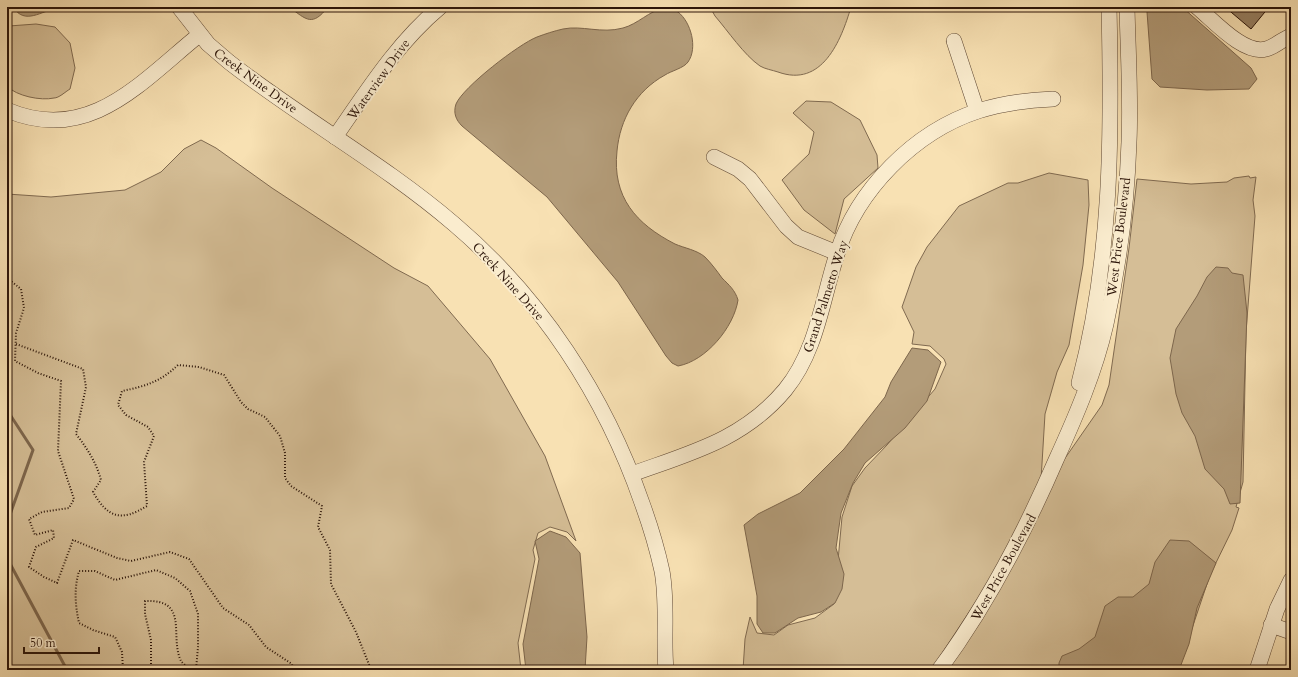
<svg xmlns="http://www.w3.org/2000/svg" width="1298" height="677" font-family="Cardo,serif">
<rect width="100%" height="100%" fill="#f8e1b3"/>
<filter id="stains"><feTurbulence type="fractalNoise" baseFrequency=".005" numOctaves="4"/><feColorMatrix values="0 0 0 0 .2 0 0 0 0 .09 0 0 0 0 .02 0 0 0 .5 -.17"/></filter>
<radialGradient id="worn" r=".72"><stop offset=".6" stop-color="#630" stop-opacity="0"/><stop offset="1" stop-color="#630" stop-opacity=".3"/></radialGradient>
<g fill="#d5be96" stroke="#806a50">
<path d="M710,7H851C841,41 822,88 778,72C772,70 765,69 760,66C744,55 728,31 715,16Z"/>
<path d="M36,24L55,27L70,43L75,68L70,89C65,92 59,98 54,98C41,101 16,96 7,86V31L9,26Z"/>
<polygon points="806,101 831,102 860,120 877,155 878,168 844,199 835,234 804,210 782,180 809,154 814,132 793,113"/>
<polygon points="201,140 216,148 272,188 394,268 428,286 490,359 545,456 576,541 567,532 550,527 538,533 533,550 535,559 518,643 521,670 7,670 7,194 51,197 125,190 161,172 184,149"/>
<polygon points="1049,173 1088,180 1089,205 1083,265 1069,345 1057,372 1045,414 1041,480 1000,565 931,670 743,670 745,639 750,617 757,633 774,635 788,625 815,618 834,604 842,517 852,486 865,468 887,445 935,389 946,364 944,359 930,346 912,344 914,332 902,307 916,267 927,247 959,206 1008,183 1018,183"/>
<polygon points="1249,176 1250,178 1256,177 1253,200 1255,216 1246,332 1243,482 1236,507 1239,508 1232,530 1210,575 1178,670 946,670 1061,464 1102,405 1109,385 1129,248 1137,179 1191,184 1227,182 1234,178"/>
</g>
<g fill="#b39c79" stroke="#7d664c">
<path d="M13,7H89C80,15 66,8 56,9C42,10 25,26 13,7Z"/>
<path d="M289,7H328C312,27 307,20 289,7Z"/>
<polygon points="1148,7 1182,7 1251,68 1257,79 1249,89 1207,90 1160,87 1152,79 1147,12"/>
<path d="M664,8C669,9 674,9 678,12C691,22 698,48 688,62C684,68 671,71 665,75C636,91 620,119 617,151C612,197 636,224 675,244C684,248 697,250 705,257C711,263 717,271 722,278C729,285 735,290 738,300C734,327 706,361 678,366L672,363L666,356L618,282L547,197L462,126C456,120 453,113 456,104C463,87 519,44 537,37C545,34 554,31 563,29C582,25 601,34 623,28C638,24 649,11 664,8Z"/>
<polygon points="1216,267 1228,268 1232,273 1243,275 1247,313 1240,503 1230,504 1224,489 1205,469 1195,436 1182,413 1176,394 1170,358 1176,329 1197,296 1207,277"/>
<polygon points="912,348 928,350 941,362 927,401 905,428 865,463 853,483 841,513 836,548 844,574 842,589 835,603 821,612 798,618 775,633 763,633 757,624 757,596 744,525 758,514 800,493 844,449 885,397 891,382"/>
<polygon points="550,531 566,537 580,553 587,637 585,670 526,670 523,644 539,559 535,541"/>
<polygon points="1170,540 1189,541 1216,563 1197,608 1189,644 1179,670 1059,670 1059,663 1062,656 1079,649 1095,637 1105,606 1118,597 1133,597 1149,584 1155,562"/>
</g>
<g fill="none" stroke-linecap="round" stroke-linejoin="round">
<g stroke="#7d664c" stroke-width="3">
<polyline points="7,410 33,450 7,523"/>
<polyline points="7,558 67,670"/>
</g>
</g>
<polygon fill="#967f61" stroke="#2c1509" points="1225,7 1269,7 1251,29"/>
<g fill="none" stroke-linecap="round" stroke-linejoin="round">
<g stroke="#5f4834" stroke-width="16">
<g id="minor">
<path d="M179,7L208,44L229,62C302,119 384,164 454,224C541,298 605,396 642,503C650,525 657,548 662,571C668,604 663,637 666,670"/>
<path d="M1197,7C1214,21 1244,55 1266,49C1275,47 1282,39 1291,36"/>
<polyline points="954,41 977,111"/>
<path d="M7,110C89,145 141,82 199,35"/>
<path d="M335,137C367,91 397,43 440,7"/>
<polyline points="714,157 738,169 750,179 786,226 798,237 837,253"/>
<path d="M1079,383C1112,258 1112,135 1109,7"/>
<path d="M632,474C690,453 743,440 785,390C817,351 822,300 837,254C857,190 914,132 978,111C1003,103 1028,100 1053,99"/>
<polyline points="1271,625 1291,632"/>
<path d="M939,670C987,605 1024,534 1056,460C1076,416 1095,372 1106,324C1119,265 1127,202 1129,142C1131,97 1128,52 1127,7"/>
<polyline points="1257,670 1277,609 1291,580"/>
</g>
</g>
<g stroke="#2c1509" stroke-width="2" stroke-dasharray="1 2" stroke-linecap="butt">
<polyline points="7,278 21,289 24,308 16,333 15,361 38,373 61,381 58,451 74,499 69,508 42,512 29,519 35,535 53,530 54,538 36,547 29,567 44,577 57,583 73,540 117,558 131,561 170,552 189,559 223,608 249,625 266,647 292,664 293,670"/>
<path d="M16,344L83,369L86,387L76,434C87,448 96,462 101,480L93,492C108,518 121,522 147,506L144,462L154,436L148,427L126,415L118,405L122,391C146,386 160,382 178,365L199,367L224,375L241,402L248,409L265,417L280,436L285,453V478L291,486L322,506L318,527L330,550L331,584L356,632L370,667V670"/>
<path d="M123,670L122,652L115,637L93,630L79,623C75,604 74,589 79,571H95L115,580L156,570L175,578L190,591L198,614V647L196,670"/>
<path d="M151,670V640L145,614V601C190,599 169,636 181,661C183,664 188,667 190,670"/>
</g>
<use href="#minor" stroke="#faecce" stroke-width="15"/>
</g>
<g text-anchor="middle" stroke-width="4" stroke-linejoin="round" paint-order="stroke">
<g font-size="13" fill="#2c1509" stroke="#faecce">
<text transform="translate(378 79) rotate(-54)" y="5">Waterview Drive</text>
<text transform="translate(256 80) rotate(36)" y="5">Creek Nine Drive</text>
<text transform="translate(1118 237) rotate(-83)" y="5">West Price Boulevard</text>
<text transform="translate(509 281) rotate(48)" y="5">Creek Nine Drive</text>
<text transform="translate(825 296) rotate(-72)" y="5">Grand Palmetto Way</text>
<text transform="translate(1003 567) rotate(-61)" y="5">West Price Boulevard</text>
</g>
</g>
<rect width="1298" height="677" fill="none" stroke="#f8e1b3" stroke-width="24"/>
<rect x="8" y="8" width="1282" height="661" fill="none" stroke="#2c1509" stroke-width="2"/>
<rect x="12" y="12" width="1274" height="653" fill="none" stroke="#2c1509"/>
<path d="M24 647v6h75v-6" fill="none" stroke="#2c1509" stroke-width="2"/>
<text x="30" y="647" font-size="12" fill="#2c1509" stroke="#faecce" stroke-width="3" paint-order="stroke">50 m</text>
<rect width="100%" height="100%" filter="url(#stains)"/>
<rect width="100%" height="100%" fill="url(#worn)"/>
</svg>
